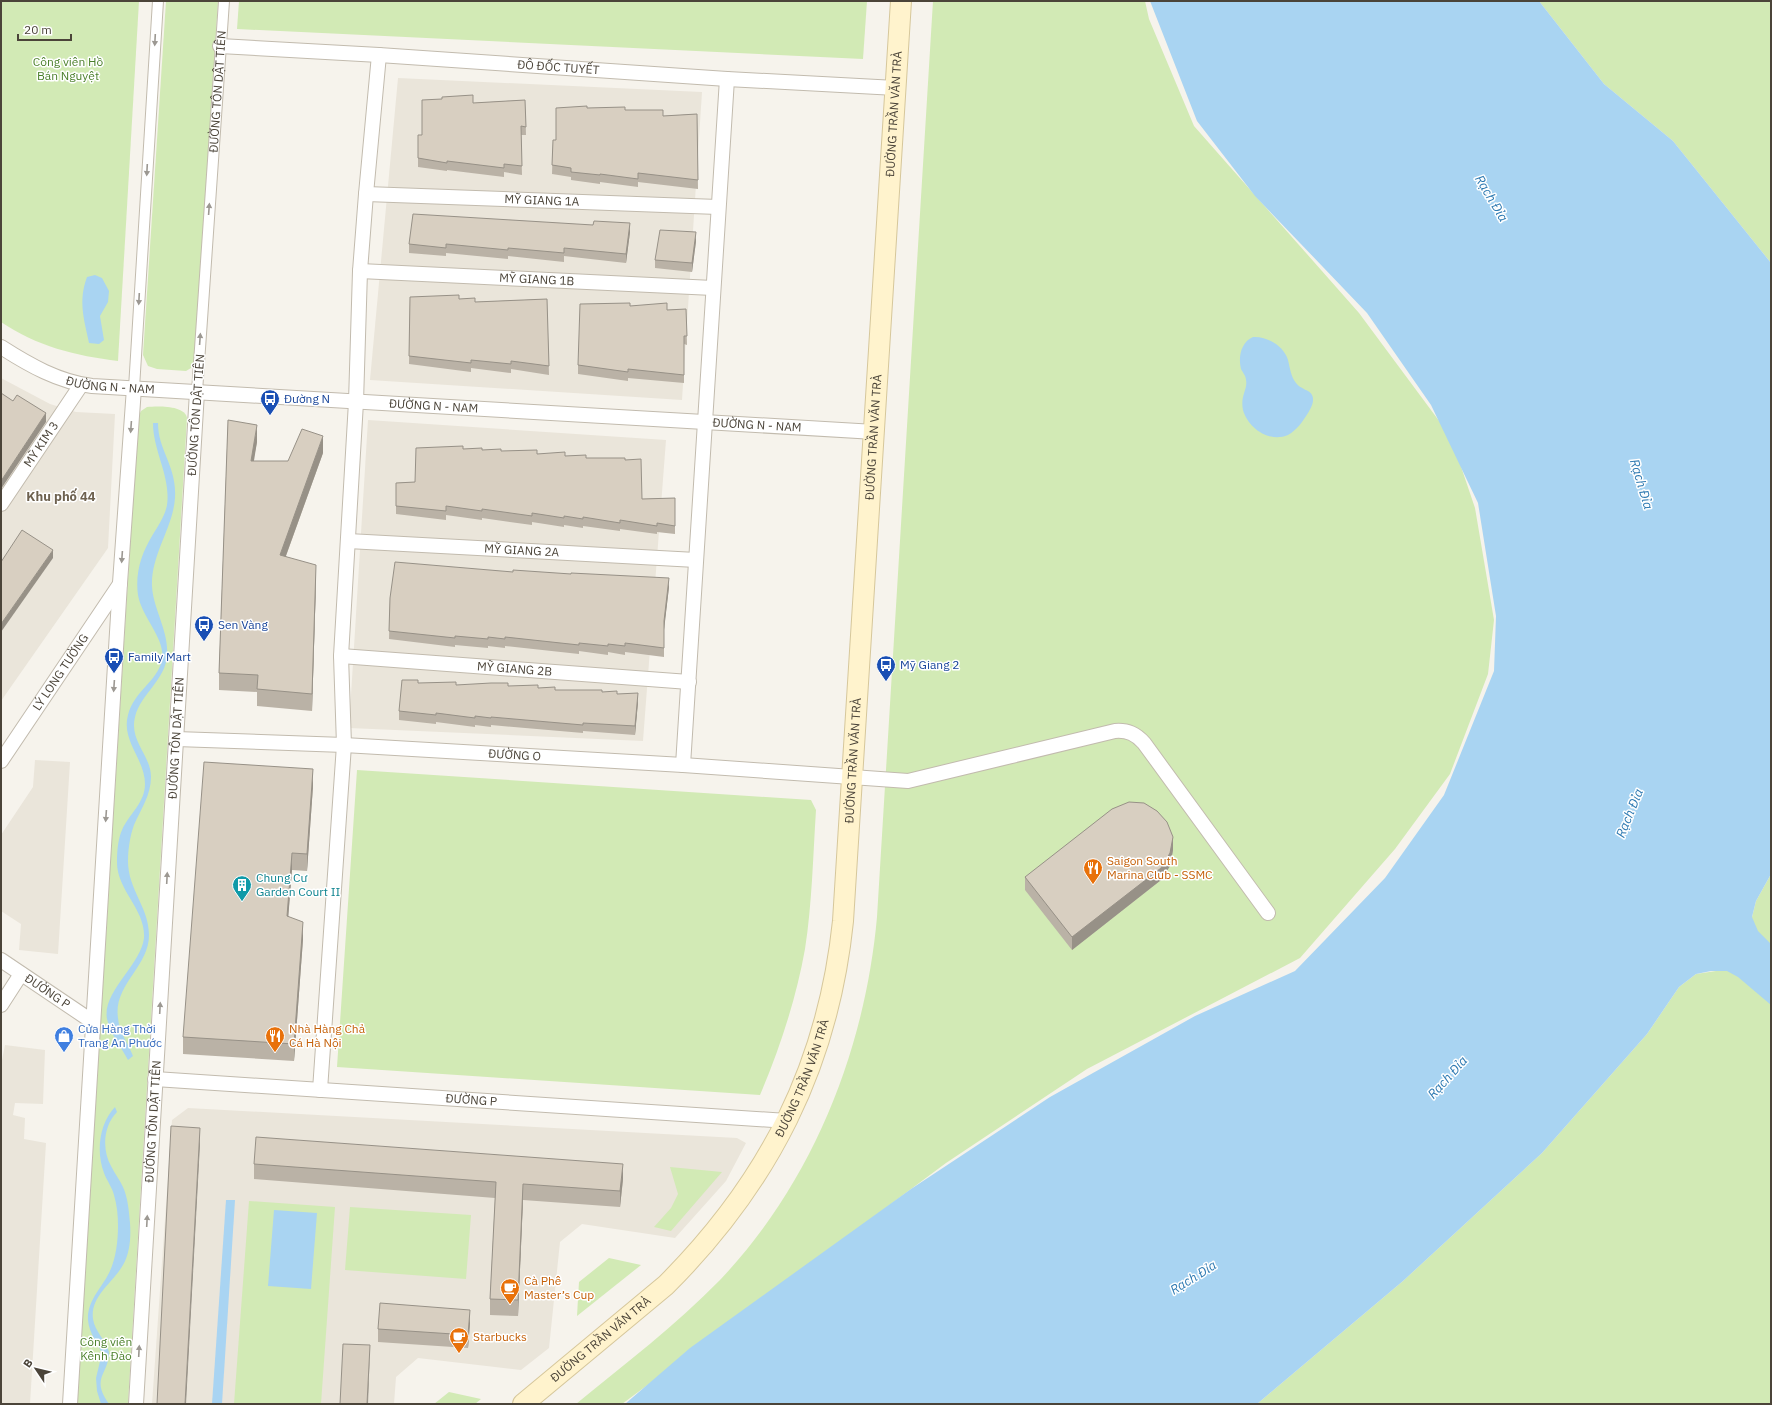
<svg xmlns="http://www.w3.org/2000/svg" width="1772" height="1405" font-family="'IBM Plex Sans',sans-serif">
<rect width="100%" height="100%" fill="#f6f3ec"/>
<g fill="#eae5da">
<polygon points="398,78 702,92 682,400 370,380"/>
<polygon points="1,378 50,404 76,412 115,414 108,548 1,701"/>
<polygon points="368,420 666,440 643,741 349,728"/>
<polygon points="35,760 70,762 58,954 19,950 21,924 1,911 1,835 33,787"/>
<polygon points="5,1045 45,1050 43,1104 15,1103 13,1115 25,1118 24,1139 46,1143 30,1404 1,1404 1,1065"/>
<polygon points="188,1108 737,1138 746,1143 726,1181 675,1238 582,1224 560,1242 549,1348 521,1370 418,1358 396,1377 394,1404 152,1404 172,1120"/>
</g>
<g fill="#d2eab5">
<path d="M1,1H139L118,361C76,356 36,346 1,322Z"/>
<polygon points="166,1 218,1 195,359 191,368 186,371 157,369 148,366 143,355"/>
<polygon points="239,1 867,1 863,59 237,29"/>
<path d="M933,1H1145L1149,19L1194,126L1359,313L1451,437L1475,508L1494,620L1488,674L1450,774L1395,849L1300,958L1087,1069L946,1163L622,1404H576C625,1364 676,1325 720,1280C813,1182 865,1050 877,917Z"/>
<polygon points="1539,1 1771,1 1771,263 1673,141 1604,84"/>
<path d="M147,407C157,406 185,405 187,418L128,1404H77L138,417L141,411Z"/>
<path d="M357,770L811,800L816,810C813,856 812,904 805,949C796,999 780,1048 760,1095L337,1067Z"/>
<polygon points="1771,874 1771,1404 1257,1404 1403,1281 1542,1153 1647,1034 1679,987 1696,974 1716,971 1752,917 1756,901"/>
<polygon points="670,1167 722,1172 671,1231 654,1227 671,1208 678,1194"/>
<polygon points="249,1201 335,1207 321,1404 234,1404"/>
<polygon points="350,1207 471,1215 466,1279 345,1270"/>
<polygon points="609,1258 641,1265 577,1316 579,1282"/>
<polygon points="449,1392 481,1399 475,1404 434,1404"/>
</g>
<g fill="#a9d4f2">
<polygon points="1150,1 1539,1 1604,84 1673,141 1771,263 1771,874 1756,901 1752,917 1758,931 1771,944 1771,1005 1738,977 1727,971 1711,971 1696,974 1679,987 1647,1034 1542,1153 1403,1281 1257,1404 625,1404 690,1348 911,1189 1050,1097 1195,1016 1295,971 1385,878 1444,795 1494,671 1496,616 1478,503 1431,405 1367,313 1255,196 1197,121"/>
<path d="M95,275L102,278L109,291L108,302L100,316L104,340L99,344L89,343C84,319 78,301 87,277Z"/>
<path d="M1253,337C1267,336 1284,346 1288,360C1290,368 1291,377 1296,383C1300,389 1310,390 1312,395C1315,401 1311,408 1308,413C1303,421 1297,430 1288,435C1269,443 1248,428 1243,410C1240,396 1248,389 1246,380C1246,376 1243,373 1241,369C1238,357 1241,342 1253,337Z"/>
<path d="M153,423H158C158,451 177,466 175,498C173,528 151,554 152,586C153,609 169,631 167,655C166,680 141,693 135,717C129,741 151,755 151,777C151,795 141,809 134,825C130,836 128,849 128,861C128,890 149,907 149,935C149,967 113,985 118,1018C119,1032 128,1043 133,1056L128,1060C121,1047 110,1033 107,1019C102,992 141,965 144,938C146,909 116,890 117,861C117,851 118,839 122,830C129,814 145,803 145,784C145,759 121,741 128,715C134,691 157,682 162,660C166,639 142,618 138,595C135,574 141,554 152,536C158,526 165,516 167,505C171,477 153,451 153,423Z"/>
<path d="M115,1107L117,1112C103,1126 102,1150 111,1166C115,1174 120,1180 123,1187C128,1198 129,1212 130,1223C131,1237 130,1253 123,1265C113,1283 90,1296 93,1319C95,1332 106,1340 109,1352C109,1375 90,1377 109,1404H101L97,1391L96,1378L102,1353C97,1342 89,1333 88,1320C87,1301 101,1289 109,1273C116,1259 118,1241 118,1226C118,1216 117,1205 114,1195C112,1187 107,1181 104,1173C96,1152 99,1124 115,1107Z"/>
<polygon points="226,1200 235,1200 222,1404 212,1404"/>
<polygon points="274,1210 317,1213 311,1289 268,1286"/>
</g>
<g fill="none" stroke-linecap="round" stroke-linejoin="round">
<g stroke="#c2bbae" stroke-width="12">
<g id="pedestrian">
<polyline points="134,388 158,1"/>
<path id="s1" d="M197,392L224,1"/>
</g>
</g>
<g stroke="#c2bbae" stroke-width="16">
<g id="minor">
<path id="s2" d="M220,46L379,55L727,79L896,88"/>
<path id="s3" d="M366,194L718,207"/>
<path id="s4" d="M360,271L713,288"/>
<path id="s5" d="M1,347C29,365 59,382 92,386L875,432"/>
<path id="s6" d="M1,504L81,385"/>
<path id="s7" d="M348,541L696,560"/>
<path id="s8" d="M341,656L689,682"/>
<path id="s9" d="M176,739L344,745L683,765L908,781L1115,731C1128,730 1136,734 1144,743L1268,913"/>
<path id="s10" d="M1,761L120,584"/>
<polyline points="683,765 727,79"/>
<path id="s11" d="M1,960L93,1022"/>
<polyline points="1,1005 21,974"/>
<path id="s12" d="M155,1079L787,1121"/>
<polyline points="320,1090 344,745 341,656 356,402 360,271 366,194 379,55"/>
<polyline points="70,1404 120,583 134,388"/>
<path id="s13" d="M136,1404L197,392"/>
</g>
</g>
<g stroke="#d6c79b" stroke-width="22">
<g id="secondary">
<path id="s14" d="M523,1404L666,1285C769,1182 828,1066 843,921L901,1"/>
</g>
</g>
<use href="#pedestrian" stroke="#fff" stroke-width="10"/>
<use href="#minor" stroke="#fff" stroke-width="14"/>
<use href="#secondary" stroke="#fff3cd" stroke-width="20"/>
</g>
<g fill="#bab2a6">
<polygon points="525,100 526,135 521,135 522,175 504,172 504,177 447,170 447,171 418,167 418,135 422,135 473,103"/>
<polygon points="587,108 625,110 663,116 697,114 698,189 638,182 638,187 600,182 600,184 571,180 571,177 552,174 553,140 556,140"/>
<polygon points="630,232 626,263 564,256 564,262 508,256 508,259 446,253 446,256 409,253 409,244"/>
<polygon points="696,241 692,272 655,268 655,260"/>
<polygon points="410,297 459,299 475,302 547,299 549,375 511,369 511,373 471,368 471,372 409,364"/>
<polygon points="630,306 667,310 686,309 687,345 684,344 684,383 628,378 628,381 578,374 578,365"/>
<polygon points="228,420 257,442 253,461 288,461 323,453 286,556 316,582 312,711 257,706 257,692 219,690 219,673"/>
<polygon points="463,449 501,451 586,458 625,460 642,499 675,498 675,534 657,532 657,534 620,529 620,531 583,526 583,528 564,525 564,527 532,522 532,525 482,518 482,520 446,515 446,520 396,514 396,483 415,482"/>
<polygon points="669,587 664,629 664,657 625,652 625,655 608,652 608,655 579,651 579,654 505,646 505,648 488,646 488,648 455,645 455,647 389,639 390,598"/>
<polygon points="418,683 456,685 508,686 538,688 555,690 602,692 617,694 638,702 635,735 583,731 583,733 491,725 491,727 475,725 475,727 436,722 436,724 399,720 399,711"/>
<polygon points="313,786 307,871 292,870 288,917 303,939 294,1061 183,1054 183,1037"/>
<polygon points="1173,850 1170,866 1161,880 1072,950 1025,890 1025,877"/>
<polygon points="254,1164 623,1179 620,1207 523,1200 518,1316 490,1315 490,1299 495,1198 254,1179"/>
<polygon points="470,1323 468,1348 378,1342 378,1329"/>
</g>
<g fill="#979187">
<polygon points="630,223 630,232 626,263 626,254"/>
<polygon points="696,232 696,241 692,272 692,263"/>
<polygon points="46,413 46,422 1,489 1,481"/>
<polygon points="257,425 257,442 251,479 251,461"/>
<polygon points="323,436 323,453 280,572 280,555"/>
<polygon points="53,550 53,558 1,632 1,624"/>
<polygon points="316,565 316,582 312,711 312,694"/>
<polygon points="669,578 669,587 664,630 664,621"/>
<polygon points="638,693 638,702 635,735 635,726"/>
<polygon points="313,769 313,786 307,871 307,854"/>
<polygon points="1173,837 1173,850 1170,866 1161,880 1072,950 1072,937"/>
<polygon points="292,853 292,870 287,933 287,916"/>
<polygon points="303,922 303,939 294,1061 294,1044"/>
<polygon points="200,1128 200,1144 186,1404 185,1404"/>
<polygon points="623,1164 623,1179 620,1207 620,1191"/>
<polygon points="523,1184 523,1200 518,1316 518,1300"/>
<polygon points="470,1310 470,1323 468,1348 468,1335"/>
<polygon points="370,1345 368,1404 367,1404"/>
</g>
<g fill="#d8cfc1" stroke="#979187">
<polygon points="473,95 473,103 525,100 526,127 521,126 522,166 504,164 504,168 447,161 447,163 418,158 418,135 422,135 422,100 442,99 442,97"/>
<polygon points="587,106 587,108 625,107 625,110 663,110 663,116 697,114 698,180 638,173 638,179 600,174 600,175 571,172 571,168 552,165 553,140 556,140 556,108"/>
<polygon points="413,214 593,225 594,221 630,223 626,254 564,248 564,253 508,248 508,250 446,244 446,248 409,244"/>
<polygon points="660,230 696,232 692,263 655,260"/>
<polygon points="459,295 459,299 475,298 475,302 547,299 549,366 511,361 511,364 471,360 471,363 409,356 410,297"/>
<polygon points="630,303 630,306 667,303 667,310 686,309 687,336 684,336 684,375 628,369 628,372 578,365 580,304"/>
<polygon points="1,393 13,401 17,395 46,413 1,481"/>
<polygon points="228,420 257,425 251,461 288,461 302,429 323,436 280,555 316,565 312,694 257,689 258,675 219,673"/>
<polygon points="463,446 463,449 482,448 482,450 501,449 501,451 537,450 537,454 565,452 565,456 586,455 586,458 625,458 625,460 641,459 642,499 675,498 675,526 657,523 657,526 620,520 620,523 583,517 583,519 564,516 564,518 532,513 532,516 482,509 482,511 446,506 446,511 396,506 396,483 415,482 416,448"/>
<polygon points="22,530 53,550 1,624 1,562"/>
<polygon points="395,562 513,572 513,570 571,574 571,573 669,578 664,621 664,648 625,643 625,646 608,644 608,646 579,643 579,645 505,637 505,639 488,637 488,639 455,636 455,638 389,631 390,598"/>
<polygon points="402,680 418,680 418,683 456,682 456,685 491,683 508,683 508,686 538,685 538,688 555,687 555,690 602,690 602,692 617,691 617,694 638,693 635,726 583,723 583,725 491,717 491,718 475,716 475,718 436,713 436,715 399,711"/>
<polygon points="204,762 313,769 307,854 292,853 287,916 303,922 294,1044 183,1037"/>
<polygon points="1129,802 1144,803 1157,811 1167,822 1173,837 1170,853 1161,868 1072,937 1025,877 1112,809"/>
<polygon points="171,1126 200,1128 185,1404 157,1404"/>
<polygon points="256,1137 623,1164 620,1191 523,1184 518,1300 490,1299 496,1182 254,1164"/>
<polygon points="380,1303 470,1310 468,1335 378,1329"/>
<polygon points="343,1344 370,1345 367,1404 340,1404"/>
</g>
<defs><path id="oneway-solid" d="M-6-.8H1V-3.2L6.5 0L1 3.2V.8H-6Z"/></defs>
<g fill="#9c9892">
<use href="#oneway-solid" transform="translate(155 40) rotate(93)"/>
<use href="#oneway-solid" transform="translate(147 170) rotate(93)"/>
<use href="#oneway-solid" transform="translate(209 209) rotate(-86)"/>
<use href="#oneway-solid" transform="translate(139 299) rotate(93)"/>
<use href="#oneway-solid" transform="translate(200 339) rotate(-86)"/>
<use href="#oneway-solid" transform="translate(131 427) rotate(94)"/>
<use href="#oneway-solid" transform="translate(122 557) rotate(94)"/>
<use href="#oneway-solid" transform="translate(114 686) rotate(94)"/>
<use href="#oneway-solid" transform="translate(106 816) rotate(94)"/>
<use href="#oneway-solid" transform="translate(167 878) rotate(-87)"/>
<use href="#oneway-solid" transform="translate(160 1008) rotate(-87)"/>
<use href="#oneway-solid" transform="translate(147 1221) rotate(-87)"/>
<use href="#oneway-solid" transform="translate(139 1351) rotate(-87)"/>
</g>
<defs>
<g id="bus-pin" transform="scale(1)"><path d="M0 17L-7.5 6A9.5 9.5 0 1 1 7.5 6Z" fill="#1a4fb4" stroke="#fff"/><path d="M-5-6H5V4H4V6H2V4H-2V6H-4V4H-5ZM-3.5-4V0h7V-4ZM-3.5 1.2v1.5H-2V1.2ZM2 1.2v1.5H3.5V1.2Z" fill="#fff"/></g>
<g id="restaurant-pin" transform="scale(1)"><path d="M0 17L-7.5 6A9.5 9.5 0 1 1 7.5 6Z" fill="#e8710a" stroke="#fff"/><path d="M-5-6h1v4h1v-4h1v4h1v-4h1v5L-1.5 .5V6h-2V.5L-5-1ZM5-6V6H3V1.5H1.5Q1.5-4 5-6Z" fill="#fff"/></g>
<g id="building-pin" transform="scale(1)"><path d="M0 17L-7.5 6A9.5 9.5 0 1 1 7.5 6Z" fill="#0f9aa8" stroke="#fff"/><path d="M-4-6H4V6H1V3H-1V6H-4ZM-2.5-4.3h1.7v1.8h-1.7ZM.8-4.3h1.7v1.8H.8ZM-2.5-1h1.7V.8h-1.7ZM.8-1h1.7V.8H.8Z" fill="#fff"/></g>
<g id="shop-pin" transform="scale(1)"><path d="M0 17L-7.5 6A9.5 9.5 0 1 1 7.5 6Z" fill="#3f7fe0" stroke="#fff"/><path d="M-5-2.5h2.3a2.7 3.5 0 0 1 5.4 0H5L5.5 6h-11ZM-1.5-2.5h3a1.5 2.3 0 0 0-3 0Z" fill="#fff"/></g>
<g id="cafe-pin" transform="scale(1)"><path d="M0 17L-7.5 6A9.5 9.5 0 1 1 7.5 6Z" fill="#e8710a" stroke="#fff"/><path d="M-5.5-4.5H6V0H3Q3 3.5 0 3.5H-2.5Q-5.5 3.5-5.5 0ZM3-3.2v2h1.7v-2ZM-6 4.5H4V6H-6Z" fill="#fff"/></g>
</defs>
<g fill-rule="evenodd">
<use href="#bus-pin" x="270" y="399"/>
<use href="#bus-pin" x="204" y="625"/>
<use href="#bus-pin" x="114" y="657"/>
<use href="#bus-pin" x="886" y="665"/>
<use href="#restaurant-pin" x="1093" y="868"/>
<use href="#building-pin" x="242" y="885"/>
<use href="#shop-pin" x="64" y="1036"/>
<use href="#restaurant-pin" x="275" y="1036"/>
<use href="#cafe-pin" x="510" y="1288"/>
<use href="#cafe-pin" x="459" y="1337"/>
</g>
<g text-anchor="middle" stroke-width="3" stroke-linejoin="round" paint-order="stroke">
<g font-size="12" fill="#4a7f2a" stroke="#fff">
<text x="68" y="66">Công viên Hồ<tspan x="68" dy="14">Bán Nguyệt</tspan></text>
<text x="106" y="1346">Công viên<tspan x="106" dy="14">Kênh Đào</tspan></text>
</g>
<g font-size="12" fill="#4b4439" stroke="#fff">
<text dy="4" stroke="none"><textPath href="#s2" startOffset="339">ĐÔ ĐỐC TUYẾT</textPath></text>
<text dy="4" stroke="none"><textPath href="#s1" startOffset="301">ĐƯỜNG TÔN DẬT TIÊN</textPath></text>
<text dy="4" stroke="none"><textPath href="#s14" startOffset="1408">ĐƯỜNG TRẦN VĂN TRÀ</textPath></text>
<text dy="4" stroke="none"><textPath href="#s3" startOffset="176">MỸ GIANG 1A</textPath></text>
<text dy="4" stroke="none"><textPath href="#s4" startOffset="177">MỸ GIANG 1B</textPath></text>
<text dy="4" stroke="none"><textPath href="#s5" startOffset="118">ĐƯỜNG N - NAM</textPath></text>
<text dy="4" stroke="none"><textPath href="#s5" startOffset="442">ĐƯỜNG N - NAM</textPath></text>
<text transform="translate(196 415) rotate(-86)" y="4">ĐƯỜNG TÔN DẬT TIÊN</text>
<text dy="4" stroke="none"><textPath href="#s5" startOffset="766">ĐƯỜNG N - NAM</textPath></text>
<text dy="4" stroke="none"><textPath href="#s14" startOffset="1084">ĐƯỜNG TRẦN VĂN TRÀ</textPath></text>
<text dy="4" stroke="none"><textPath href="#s6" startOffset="72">MỸ KIM 3</textPath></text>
<text dy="4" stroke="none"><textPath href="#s7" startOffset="174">MỸ GIANG 2A</textPath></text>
<text dy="4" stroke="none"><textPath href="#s8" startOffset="174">MỸ GIANG 2B</textPath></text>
<text dy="4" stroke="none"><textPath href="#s10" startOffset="107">LÝ LONG TƯỜNG</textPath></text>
<text dy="4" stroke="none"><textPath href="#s13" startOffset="667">ĐƯỜNG TÔN DẬT TIÊN</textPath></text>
<text dy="4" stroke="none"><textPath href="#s9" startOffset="339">ĐƯỜNG O</textPath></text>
<text dy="4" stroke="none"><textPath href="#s14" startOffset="760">ĐƯỜNG TRẦN VĂN TRÀ</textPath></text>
<text dy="4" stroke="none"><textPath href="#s11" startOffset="56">ĐƯỜNG P</textPath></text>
<text dy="4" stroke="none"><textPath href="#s14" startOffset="436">ĐƯỜNG TRẦN VĂN TRÀ</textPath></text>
<text dy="4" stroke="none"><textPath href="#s12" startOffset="317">ĐƯỜNG P</textPath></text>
<text dy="4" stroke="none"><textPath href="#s13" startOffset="283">ĐƯỜNG TÔN DẬT TIÊN</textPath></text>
<text dy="4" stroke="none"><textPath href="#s14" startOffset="101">ĐƯỜNG TRẦN VĂN TRÀ</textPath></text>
</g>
<g font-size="12" fill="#164399" stroke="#fff" text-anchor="start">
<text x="284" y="403">Đường N</text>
<text x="218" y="629">Sen Vàng</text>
<text x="128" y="661">Family Mart</text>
<text x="900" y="669">Mỹ Giang 2</text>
</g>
<g font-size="12" fill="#c56008" stroke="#fff" text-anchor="start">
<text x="1107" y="865">Saigon South<tspan x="1107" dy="14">Marina Club - SSMC</tspan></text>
<text x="289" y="1033">Nhà Hàng Chả<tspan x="289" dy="14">Cá Hà Nội</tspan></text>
<text x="524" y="1285">Cà Phê<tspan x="524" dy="14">Master’s Cup</tspan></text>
<text x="473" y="1341">Starbucks</text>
</g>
<g font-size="12" fill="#0d838f" stroke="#fff" text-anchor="start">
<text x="256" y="882">Chung Cư<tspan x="256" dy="14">Garden Court II</tspan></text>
</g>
<g font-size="12" fill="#366cbe" stroke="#fff" text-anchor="start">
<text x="78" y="1033">Cửa Hàng Thời<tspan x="78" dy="14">Trang An Phước</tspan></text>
</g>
<g font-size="13" font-style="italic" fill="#2e7ab2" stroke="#fff">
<text transform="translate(1492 198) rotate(59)" y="5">Rạch Đỉa</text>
<text transform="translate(1642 484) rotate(73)" y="5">Rạch Đỉa</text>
<text transform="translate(1629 813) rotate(-68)" y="5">Rạch Đỉa</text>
<text transform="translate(1447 1077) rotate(-48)" y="5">Rạch Đỉa</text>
<text transform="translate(1193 1277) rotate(-32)" y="5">Rạch Đỉa</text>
</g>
<g font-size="13" font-weight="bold" fill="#6e6250" stroke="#fff">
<text x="61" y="501">Khu phố 44</text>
</g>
</g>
<rect width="1772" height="1405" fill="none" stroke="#4b4439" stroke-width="4"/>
<g transform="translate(36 1369) rotate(305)" stroke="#ffffff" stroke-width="3" paint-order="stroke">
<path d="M0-3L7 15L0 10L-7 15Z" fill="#4b4439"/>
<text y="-6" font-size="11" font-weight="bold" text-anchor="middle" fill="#4b4439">B</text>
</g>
<path d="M18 34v6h53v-6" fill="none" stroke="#4b4439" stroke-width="2"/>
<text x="24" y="34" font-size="12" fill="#4b4439" stroke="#ffffff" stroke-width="3" paint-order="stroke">20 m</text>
</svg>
